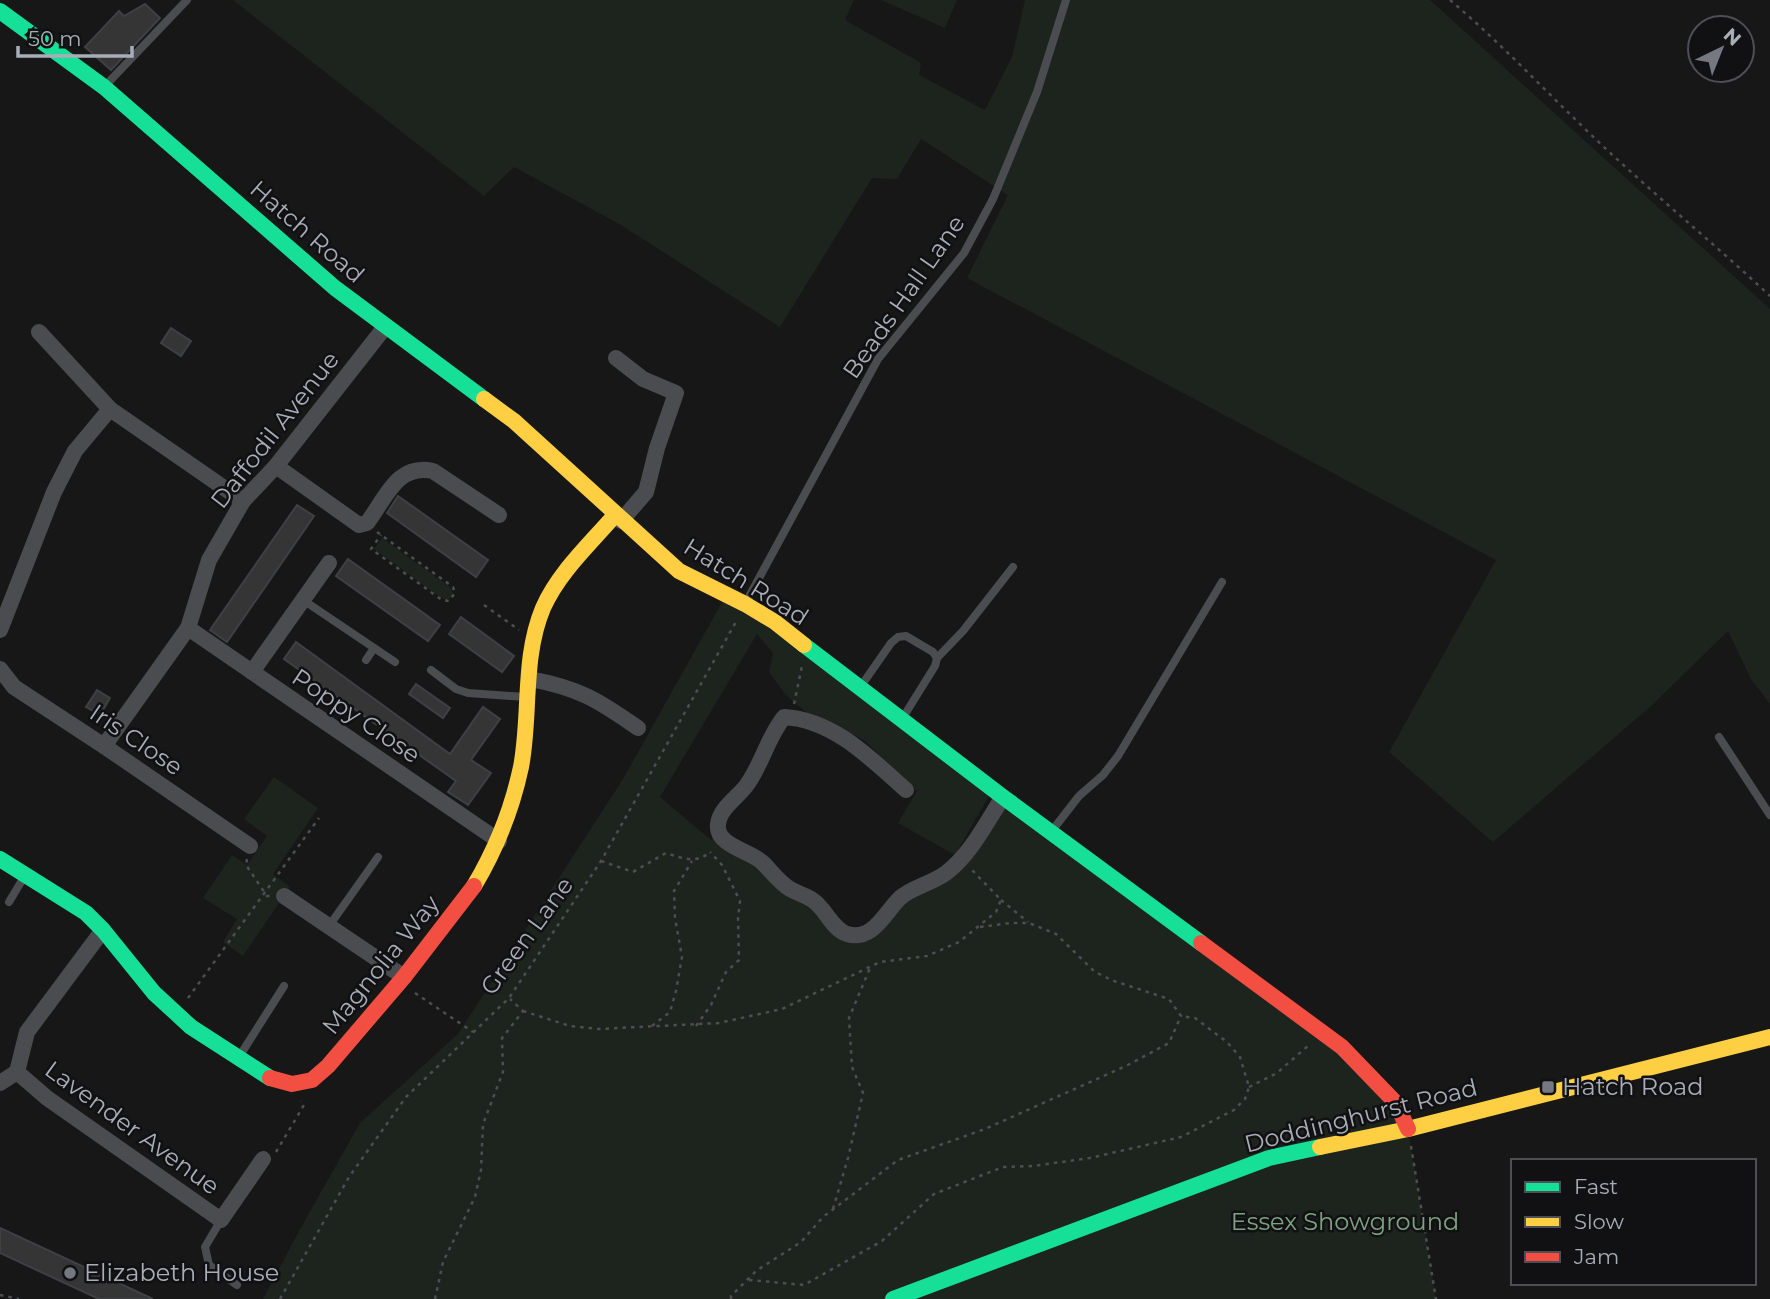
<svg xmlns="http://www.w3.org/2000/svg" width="1770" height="1299" font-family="Montserrat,sans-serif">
<rect width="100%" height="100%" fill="#171717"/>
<g fill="#1d241e">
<polygon points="233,0 854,0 845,20 921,63 919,75 985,110 1012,57 1025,0 1430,0 1770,309 1770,704 1751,679 1728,631 1650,707 1493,842 1389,752 1496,560 967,278 1008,195 921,139 897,179 872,178 780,327 621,225 514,167 484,196"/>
<polygon points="881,0 957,0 945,28"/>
<polygon points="382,538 451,588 453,593 451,598 446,600 440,597 374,549"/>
<polygon points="726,595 993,789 955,855 898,823 917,791 864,740 807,713 786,695 769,672 773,653 757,634 660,797 711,840 721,835 860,935 901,896 944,874 1003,797 1342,1047 1408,1129 1436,1299 263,1299 299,1231 360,1123 458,1034 623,779"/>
<polygon points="274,777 318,808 273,874 290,887 243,956 223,942 237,919 203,898 232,855 247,865 267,836 244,819"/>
</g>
<g fill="#353536" stroke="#3f4043" stroke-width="2">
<polygon points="145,4 160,18 111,70 85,47 119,11 124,16"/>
<polygon points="171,328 191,341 181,356 161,343"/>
<polygon points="398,496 488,560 476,577 387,513"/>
<polygon points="297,505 314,516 227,642 210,630"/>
<polygon points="348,559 440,625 428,641 336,576"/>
<polygon points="461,617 514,656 502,672 449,634"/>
<polygon points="296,642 450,754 483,707 500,719 471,760 491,773 468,805 448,792 456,781 284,659"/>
<polygon points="416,684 450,708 443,718 409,694"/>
<polygon points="97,690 110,698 100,715 86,707"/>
<polygon points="0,1228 153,1299 99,1299 0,1253"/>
</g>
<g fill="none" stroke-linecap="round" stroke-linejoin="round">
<g stroke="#4d4e52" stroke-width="2.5" stroke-dasharray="3.5 5" stroke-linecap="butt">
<path d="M1450,0C1509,50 1562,109 1619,161C1669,207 1721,250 1770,296"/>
<polyline points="377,532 453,587 455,593 449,601 442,600 371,549 381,535"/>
<polyline points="484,605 519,630"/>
<polyline points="794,704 802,666"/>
<polyline points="247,859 246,865 267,896 270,896"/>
<path d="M601,861L633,872L666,853C682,858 695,864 709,853"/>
<polyline points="1001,900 1028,922"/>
<polyline points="415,993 473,1032"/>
<polyline points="188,998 319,818"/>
<polyline points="523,1011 570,1026 598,1029 719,1023 782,1009 880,962 927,956 959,942 996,912 1001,900 972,870"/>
<polyline points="652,1026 670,1012 676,991 682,957 675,918 674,891 692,861"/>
<polyline points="696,1026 711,1005 726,972 739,960 738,918 740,901 722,865 710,852"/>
<polyline points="1249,1087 1277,1073 1309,1045"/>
<polyline points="1411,1146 1436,1299"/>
<polyline points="276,1152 304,1105 301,1101"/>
<polyline points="833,1209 848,1158 863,1093 852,1067 849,1018 870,968"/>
<polyline points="749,1280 804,1285 882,1241 934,1194 1003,1167 1033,1166 1090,1158 1181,1137 1234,1110 1245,1099 1249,1087 1240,1057 1227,1042 1195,1018 1181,1016"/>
<polyline points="0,1295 19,1299"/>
<polyline points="280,1299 349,1177 406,1097 509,998 601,861 737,620"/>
<polyline points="435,1299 443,1262 475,1197 481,1170 483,1124 503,1072 502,1038 523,1011 510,999"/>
<polyline points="731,1299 731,1296 756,1271 801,1242 823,1217 898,1160 985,1129 1126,1066 1169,1043 1181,1016 1169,999 1114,981 1095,972 1056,934 1029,923 1010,923 980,927"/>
</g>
<g stroke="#4b4c50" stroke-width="8">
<polyline points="104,87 187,0"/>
<polyline points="303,600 395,662"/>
<polyline points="745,604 878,359 964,253 993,199 1037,92 1066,0"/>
<polyline points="937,658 963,631 1013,567"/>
<polyline points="366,660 374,648"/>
<polyline points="431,670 456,689 468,693 526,697"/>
<polyline points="861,686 891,643 898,637 906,636 933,652 937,658 935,666 902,719"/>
<polyline points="1719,737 1770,815"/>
<polyline points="1051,832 1079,796 1103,775 1118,756 1222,582"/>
<polyline points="9,902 24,877"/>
<polyline points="329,926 378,857"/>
<polyline points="239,1057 284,986"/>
<polyline points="221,1220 205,1247 209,1265 237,1285"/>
</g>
<g stroke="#4b4c50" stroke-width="16">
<polyline points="39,332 110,409 243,501"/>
<polyline points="616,358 643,379 676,393 657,448 646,492 621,521"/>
<path d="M276,466L359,525L367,523C386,498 397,463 433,471L499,515"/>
<polyline points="188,628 499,841"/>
<polyline points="0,630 54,492 75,451 110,409"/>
<polyline points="0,669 14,687 104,746 250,846"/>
<polyline points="252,672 329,563"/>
<path d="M530,679C579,688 598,700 638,728"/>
<polyline points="104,746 188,628 209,560 243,501 276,466 385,327"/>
<path d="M906,790C871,759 834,720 784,717C767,738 762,765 746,786C737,798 720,808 718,824C715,846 752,851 763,863C772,872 779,882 790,889C801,895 813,897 821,908C829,917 835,930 847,934C873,942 885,912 900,898C910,888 933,883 946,873C971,854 986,823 1003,797"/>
<polyline points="284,896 404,977"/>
<polyline points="103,930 27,1032 17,1072 47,1098 221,1220 263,1159"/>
<polyline points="0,1083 17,1072"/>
</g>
<g stroke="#16e098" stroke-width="16">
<polyline points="0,11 104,87 335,288 484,399"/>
<polyline points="804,645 1003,797 1201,943"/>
<polyline points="0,859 86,913 103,930 154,993 191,1027 270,1078"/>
<polyline points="893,1299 1269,1158 1320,1147"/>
</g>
<g stroke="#ffcf43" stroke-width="16">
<polyline points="484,399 514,421 679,571 745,604 775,622 804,645"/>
<path d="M474,886C496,849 512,809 521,767C531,715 522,658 543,608C559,572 590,544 615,515"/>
<polyline points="1320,1147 1408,1129 1770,1037"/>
</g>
<g stroke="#f24e42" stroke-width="16">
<polyline points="1201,943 1342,1047 1396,1103 1408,1129"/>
<polyline points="270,1078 292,1084 312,1080 328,1066 404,977 474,886"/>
</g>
</g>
<g fill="#757880" stroke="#111113" stroke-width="2.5">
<rect x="1541" y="1080" width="14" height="14" rx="3.5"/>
<circle cx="70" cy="1273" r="7"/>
</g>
<g text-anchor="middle" stroke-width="5" stroke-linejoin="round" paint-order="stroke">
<g font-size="24" fill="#a8adb8" stroke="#111113">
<text transform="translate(307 232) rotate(41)" y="8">Hatch Road</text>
<text transform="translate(904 297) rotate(-55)" y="8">Beads Hall Lane</text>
<text transform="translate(275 430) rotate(-52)" y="8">Daffodil Avenue</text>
<text transform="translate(746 582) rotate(32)" y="8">Hatch Road</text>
<text transform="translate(356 716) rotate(34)" y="8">Poppy Close</text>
<text transform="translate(136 740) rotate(34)" y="8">Iris Close</text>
<text transform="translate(527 936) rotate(-54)" y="8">Green Lane</text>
<text transform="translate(381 965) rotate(-51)" y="8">Magnolia Way</text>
<text transform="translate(1361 1116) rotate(-14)" y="8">Doddinghurst Road</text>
<text transform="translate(132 1128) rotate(36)" y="8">Lavender Avenue</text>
</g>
<g font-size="24" fill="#a8adb8" stroke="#111113" text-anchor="start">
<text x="1562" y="1095">Hatch Road</text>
<text x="84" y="1281">Elizabeth House</text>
</g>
<g font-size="24" fill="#7fa381" stroke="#111113">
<text x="1345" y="1230">Essex Showground</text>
</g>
</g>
<rect x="1511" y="1159" width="245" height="126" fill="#111113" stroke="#4d4f55" stroke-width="2"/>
<rect x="1525" y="1182" width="35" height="10" fill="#16e098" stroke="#4d4f55" stroke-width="2"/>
<text x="1574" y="1194" font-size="21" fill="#a8adb8">Fast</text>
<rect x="1525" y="1217" width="35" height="10" fill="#ffcf43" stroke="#4d4f55" stroke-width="2"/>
<text x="1574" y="1229" font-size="21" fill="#a8adb8">Slow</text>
<rect x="1525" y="1252" width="35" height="10" fill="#f24e42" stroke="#4d4f55" stroke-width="2"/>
<text x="1574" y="1264" font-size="21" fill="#a8adb8">Jam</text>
<g transform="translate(1721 49) rotate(43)"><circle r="33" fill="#111113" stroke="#4d4f55" stroke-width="2"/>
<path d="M0-5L12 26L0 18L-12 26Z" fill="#757880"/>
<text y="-10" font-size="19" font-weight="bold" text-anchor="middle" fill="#a8adb8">N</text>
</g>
<path d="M18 46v10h114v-10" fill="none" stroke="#a8adb8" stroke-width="3.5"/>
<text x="28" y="46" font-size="21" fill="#a8adb8" stroke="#111113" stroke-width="5" paint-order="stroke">50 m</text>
</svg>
